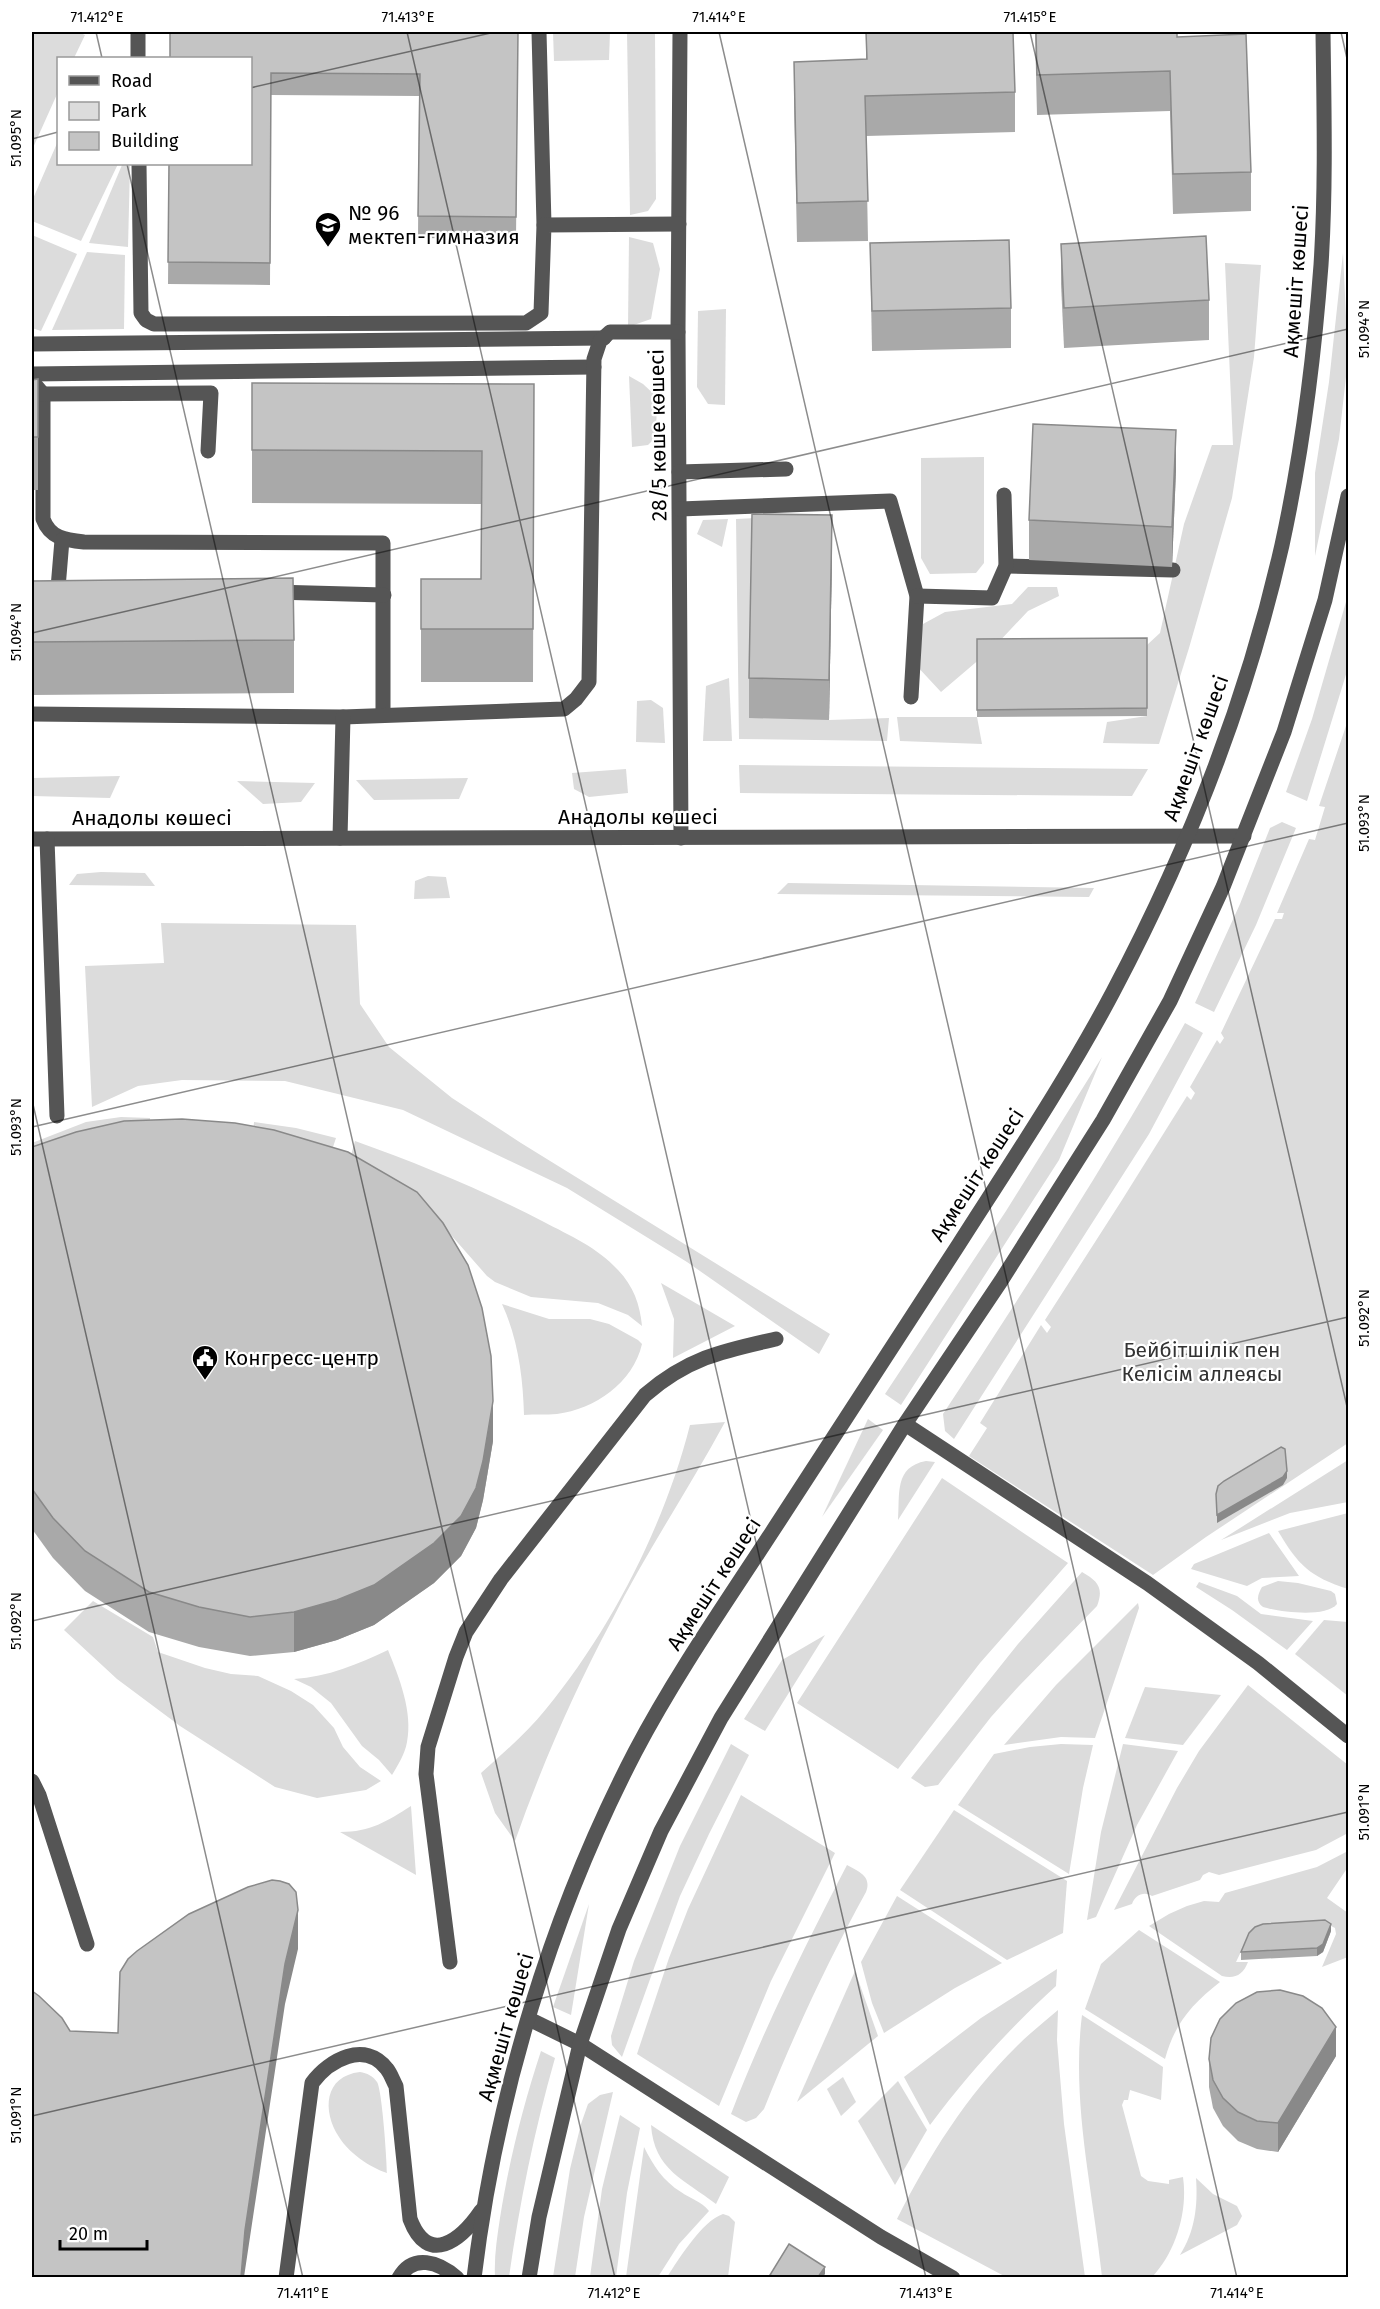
<svg xmlns="http://www.w3.org/2000/svg" width="1380" height="2309" font-family="'Fira Sans',sans-serif">
<rect width="100%" height="100%" fill="#fff"/>
<g fill="#dcdcdc">
<polygon points="32,32 78,32 85,35 74,58 58,58 58,92 32,150"/>
<polygon points="553,32 610,32 609,60 554,61"/>
<polygon points="627,32 655,32 656,199 648,211 630,215"/>
<polygon points="58,141 58,164 118,164 81,241 32,221 32,201"/>
<polygon points="122,165 130,166 128,247 89,243"/>
<polygon points="32,235 77,254 41,331 32,328"/>
<polygon points="629,237 653,243 660,269 651,319 628,327"/>
<polygon points="87,252 125,255 124,329 52,330"/>
<polygon points="1343,253 1348,359 1339,439 1315,556 1315,473 1329,382"/>
<polygon points="1225,263 1261,265 1254,357 1232,498 1189,648 1159,744 1103,743 1107,722 1147,716 1147,645 1160,633 1184,524 1212,445 1233,445"/>
<polygon points="726,309 725,405 708,404 697,387 698,311"/>
<polygon points="629,376 643,384 657,397 656,437 648,445 632,447"/>
<polygon points="984,457 984,563 976,573 930,574 921,558 921,458"/>
<polygon points="756,518 829,720 889,718 887,741 739,739 736,519"/>
<polygon points="728,519 722,547 697,534 703,520"/>
<polygon points="1028,587 1057,587 1059,596 1028,611 995,646 941,692 915,664 923,624 945,612 1012,604"/>
<polygon points="1348,595 1348,668 1307,801 1286,792 1312,719"/>
<polygon points="729,678 732,741 703,741 706,686"/>
<polygon points="651,700 663,708 665,743 636,742 637,701"/>
<polygon points="897,717 977,717 982,744 900,741"/>
<polygon points="1348,720 1348,1443 1206,1537 1153,1575 969,1456 987,1428 980,1423 1041,1325 1047,1333 1051,1327 1045,1320 1122,1200 1187,1096 1191,1100 1195,1093 1190,1087 1217,1040 1220,1044 1224,1038 1221,1033 1275,919 1282,919 1284,913 1277,913 1309,839 1315,840 1325,807 1319,806"/>
<polygon points="739,765 1148,769 1132,796 740,793"/>
<polygon points="626,769 628,793 589,797 574,789 572,773"/>
<polygon points="120,776 110,798 32,796 32,778"/>
<polygon points="468,778 459,799 374,800 356,780"/>
<polygon points="237,781 315,783 301,802 263,804"/>
<polygon points="1282,822 1296,828 1256,925 1214,1012 1195,1003 1240,904 1270,828"/>
<polygon points="101,872 145,873 155,886 69,885 77,874"/>
<polygon points="428,876 446,877 450,898 414,899 415,881"/>
<polygon points="788,883 1094,888 1089,897 777,894"/>
<polygon points="161,923 356,925 360,1004 389,1047 452,1098 521,1143 830,1334 819,1354 687,1262 567,1188 403,1110 285,1081 182,1080 138,1086 92,1107 85,966 164,963"/>
<path d="M1185,1023L1203,1033L1149,1134L954,1439L945,1431L943,1414C1027,1286 1111,1157 1185,1023Z"/>
<polygon points="1102,1057 1059,1160 901,1405 885,1394 1006,1211"/>
<polygon points="121,1117 150,1118 151,1133 32,1160 32,1143 86,1122"/>
<polygon points="254,1122 296,1128 336,1138 332,1150 253,1134"/>
<path d="M355,1141C420,1164 482,1190 544,1222C569,1235 598,1248 617,1269C633,1285 640,1304 642,1326L628,1315L598,1303L531,1297L495,1282L487,1276L451,1235L418,1208L346,1172Z"/>
<polygon points="661,1283 735,1326 673,1358 674,1319"/>
<path d="M502,1304L549,1319H590L609,1324L638,1340L642,1344C633,1383 595,1409 557,1414C546,1415 535,1414 524,1415C523,1377 518,1339 502,1304Z"/>
<polygon points="868,1419 883,1430 822,1517"/>
<path d="M725,1422C689,1489 646,1552 612,1620C574,1691 542,1765 515,1841L495,1813L481,1773C503,1753 527,1733 546,1709C611,1630 665,1524 690,1425Z"/>
<polygon points="1348,1460 1348,1502 1290,1513 1221,1540"/>
<path d="M926,1461L935,1462L898,1520C900,1494 894,1467 926,1461Z"/>
<polygon points="942,1478 1068,1563 980,1663 898,1769 797,1703"/>
<path d="M1348,1513V1589C1310,1577 1298,1565 1278,1531Z"/>
<polygon points="1269,1533 1299,1576 1262,1578 1247,1586 1191,1569 1194,1564"/>
<path d="M1082,1572C1098,1581 1104,1588 1097,1606L1019,1686L991,1717L938,1785L925,1787L911,1778L1018,1644Z"/>
<path d="M1278,1581L1298,1583L1331,1591L1335,1594L1337,1604C1326,1618 1279,1612 1263,1607C1255,1601 1258,1594 1262,1587Z"/>
<polygon points="1199,1582 1237,1596 1261,1614 1313,1621 1287,1650 1232,1610 1196,1587"/>
<polygon points="93,1601 153,1637 158,1652 205,1668 231,1674 258,1676 291,1691 313,1705 334,1728 343,1747 360,1767 381,1781 366,1790 317,1798 275,1787 180,1726 117,1679 64,1630"/>
<polygon points="1138,1603 1139,1608 1095,1738 1061,1737 1004,1745 1056,1685"/>
<polygon points="1324,1620 1348,1622 1348,1696 1295,1654"/>
<polygon points="825,1635 765,1731 744,1719 782,1660"/>
<path d="M388,1650C399,1677 413,1712 407,1742C405,1754 398,1765 392,1775L379,1760L362,1746L331,1703L311,1687L294,1679C328,1677 358,1664 388,1650Z"/>
<path d="M1248,1685L1348,1765V1833L1316,1850L1219,1875L1209,1872L1203,1875L1200,1880L1152,1896C1144,1891 1135,1895 1132,1904L1114,1910L1177,1788L1199,1751Z"/>
<polygon points="1145,1687 1221,1695 1183,1745 1125,1738"/>
<polygon points="731,1744 749,1755 709,1834 680,1896 622,2057 612,2045 611,2036 634,1961 680,1846"/>
<polygon points="1061,1744 1093,1745 1083,1788 1069,1874 958,1805 994,1754 1030,1747"/>
<polygon points="1123,1744 1178,1751 1137,1825 1096,1917 1087,1920 1101,1832"/>
<polygon points="741,1795 835,1853 771,1981 719,2106 637,2054 669,1958 688,1909"/>
<path d="M411,1806L416,1875L340,1832C371,1832 387,1821 411,1806Z"/>
<polygon points="954,1810 1067,1881 1063,1933 1007,1960 900,1890"/>
<path d="M1348,1851V1867L1327,1898L1348,1913V1957L1322,1967L1336,1934L1335,1928L1331,1926L1249,1935L1236,1962H1248C1243,1975 1235,1979 1222,1976L1149,1926L1169,1914L1187,1906L1204,1901L1219,1902L1225,1893L1317,1867Z"/>
<path d="M847,1865C859,1872 872,1876 866,1892C827,1963 794,2034 764,2109L756,2118L746,2122L731,2114C764,2028 805,1946 847,1865Z"/>
<polygon points="897,1896 1002,1963 955,1988 884,2033 872,2003 861,1962"/>
<polygon points="589,1904 571,2015 553,2007"/>
<path d="M1139,1930L1220,1982C1191,2005 1175,2023 1165,2059L1085,2009L1101,1964Z"/>
<path d="M1057,1969L1056,1986C1009,2029 968,2074 930,2125L904,2077L981,2018Z"/>
<polygon points="855,1971 878,2036 797,2102"/>
<path d="M1058,2010L1057,2040L1064,2124L1085,2277H1006L897,2219C929,2156 966,2096 1017,2046C1030,2033 1044,2022 1058,2010Z"/>
<path d="M1082,2015L1163,2067L1161,2100L1130,2090L1128,2100H1124L1122,2105L1141,2176L1148,2181L1169,2184V2180L1183,2177C1188,2211 1176,2252 1152,2277H1102C1093,2190 1071,2103 1082,2015Z"/>
<path d="M541,2051L555,2058C534,2132 520,2201 509,2277H495C494,2257 497,2238 500,2218C509,2161 523,2106 541,2051Z"/>
<path d="M360,2072C367,2073 373,2076 377,2082C382,2089 387,2160 387,2173C369,2167 349,2153 339,2137C322,2111 324,2076 360,2072Z"/>
<polygon points="843,2077 856,2102 841,2116 827,2089"/>
<polygon points="898,2081 927,2130 895,2185 858,2121"/>
<polygon points="613,2092 584,2217 575,2277 553,2277 570,2169 581,2124 588,2104 600,2095"/>
<polygon points="620,2115 640,2128 627,2193 616,2277 590,2277 602,2189"/>
<path d="M651,2125L729,2177L716,2204C685,2180 654,2170 651,2125Z"/>
<path d="M644,2147C653,2165 663,2181 681,2192C691,2199 701,2201 709,2211L679,2244L658,2277H626Z"/>
<path d="M1196,2178L1213,2194L1237,2206L1242,2216L1237,2225L1180,2255C1195,2231 1198,2206 1196,2178Z"/>
<path d="M723,2214L729,2216L735,2222L728,2277H667C679,2259 702,2221 723,2214Z"/>
</g>
<g fill="none" stroke-linecap="round" stroke-linejoin="round">
<g stroke="#555" stroke-width="15">
<polyline points="138,32 138,58"/>
<polyline points="539,32 544,225"/>
<polyline points="680,32 678,332 681,838"/>
<polyline points="139,164 141,313 146,320 154,324 526,323 541,313 544,225 679,224"/>
<polyline points="32,344 604,338"/>
<polyline points="32,374 594,367"/>
<path d="M32,381L43,394V519C50,538 65,540 84,542L383,543V715"/>
<polyline points="43,394 211,393 208,451"/>
<polyline points="679,472 786,469"/>
<polyline points="680,509 890,501 917,596 911,697"/>
<polyline points="62,540 58,588 70,588"/>
<polyline points="1006,566 1173,570"/>
<polyline points="274,592 384,595"/>
<polyline points="917,596 992,598 1006,566 1004,495"/>
<polyline points="32,714 343,717 564,709 576,699 589,682 594,359 600,341 610,332 678,332"/>
<polyline points="340,838 343,717"/>
<polyline points="32,839 1244,836"/>
<polyline points="47,839 57,1116"/>
<polyline points="905,1424 1147,1583 1258,1663 1348,1736"/>
<polyline points="32,1781 39,1795 87,1944"/>
<path d="M450,1962L426,1774L428,1747L456,1657L466,1632L501,1579L645,1395C688,1358 722,1351 776,1339"/>
<polyline points="529,2019 580,2044 881,2237 953,2278"/>
<path d="M286,2278L312,2083C329,2060 365,2040 387,2069C391,2074 393,2081 396,2086L410,2219C428,2267 461,2240 481,2211"/>
<path d="M399,2278C413,2253 439,2262 457,2278"/>
<path d="M474,2278C496,2096 551,1914 635,1752C675,1676 725,1604 772,1532C834,1436 896,1340 959,1244C1012,1161 1067,1079 1113,992C1187,852 1247,700 1282,545C1302,453 1314,359 1321,265C1326,187 1324,109 1323,32"/>
<polyline points="529,2278 539,2217 580,2044 619,1929 661,1831 721,1718 905,1424 1001,1281 1103,1120 1170,1001 1223,887 1284,732 1325,600 1348,496"/>
</g>
</g>
<g fill="#a9a9a9">
<polygon points="518,32 516,239 418,238 419,96 271,95 270,285 168,284 169,164 250,58"/>
<polygon points="866,32 1015,92 1015,132 866,136 868,241 797,242 794,101 794,62 866,59"/>
<polygon points="1035,32 1177,32 1177,37 1251,172 1251,211 1173,214 1170,111 1037,115"/>
<polygon points="870,243 1011,308 1011,348 872,351"/>
<polygon points="1061,244 1209,300 1209,340 1064,348 1061,284"/>
<polygon points="38,379 38,490 32,490 32,380"/>
<polygon points="252,383 534,384 533,682 421,682 421,579 481,579 481,504 252,503"/>
<polygon points="1176,470 1172,567 1029,560 1029,520"/>
<polygon points="832,555 829,720 749,718 749,678"/>
<polygon points="32,581 294,640 294,693 32,695"/>
<polygon points="1147,638 1147,716 977,717 977,639"/>
<polygon points="32,1147 493,1441 483,1500 476,1528 461,1556 434,1583 374,1625 337,1640 294,1652 250,1656 199,1647 149,1632 85,1591 53,1558 32,1529"/>
<polygon points="1331,1931 1323,1952 1317,1956 1241,1960 1241,1952"/>
<polygon points="1336,2056 1278,2152 1257,2149 1238,2141 1223,2126 1213,2108 1209,2087 1209,2059"/>
</g>
<g fill="#898989">
<polygon points="1176,430 1176,470 1172,567 1172,527"/>
<polygon points="832,515 832,555 829,720 829,680"/>
<polygon points="493,1401 493,1441 483,1500 476,1528 461,1556 434,1583 374,1625 337,1640 294,1652 294,1612"/>
<polygon points="1287,1471 1287,1478 1283,1485 1217,1523 1217,1515"/>
<polygon points="298,1910 298,1949 285,2004 244,2277 241,2277 245,2230 285,1964"/>
<polygon points="1331,1924 1331,1931 1323,1952 1317,1956 1317,1948"/>
<polygon points="1336,2027 1336,2056 1278,2152 1278,2123"/>
<polygon points="825,2267 825,2274 823,2277 818,2277"/>
</g>
<g fill="#c4c4c4" stroke="#898989" stroke-width="1.5">
<polygon points="170,32 518,32 516,217 418,216 420,74 271,73 270,263 168,262 169,164 250,164 250,58 170,58"/>
<polygon points="866,32 1013,32 1015,92 865,96 868,201 797,203 794,62 867,59"/>
<polygon points="1036,32 1177,32 1177,37 1246,34 1251,172 1173,174 1170,71 1037,75"/>
<polygon points="1206,236 1209,300 1064,308 1061,244"/>
<polygon points="1009,240 1011,308 872,311 870,243"/>
<polygon points="38,379 38,437 32,437 32,380"/>
<polygon points="252,383 534,384 533,629 421,629 421,579 481,579 482,451 252,450"/>
<polygon points="1033,424 1176,430 1172,527 1029,520"/>
<polygon points="752,514 832,515 829,680 749,678"/>
<polygon points="293,578 294,640 32,642 32,581"/>
<polygon points="1147,638 1147,708 977,710 977,639"/>
<polygon points="182,1119 235,1123 274,1130 348,1152 417,1192 443,1223 468,1265 482,1308 491,1356 493,1401 483,1461 476,1488 461,1516 434,1543 374,1585 337,1600 294,1612 250,1617 199,1607 149,1592 85,1551 53,1518 32,1489 32,1147 76,1132 124,1121"/>
<polygon points="1281,1447 1285,1449 1287,1471 1283,1477 1217,1515 1216,1494 1218,1486 1224,1481"/>
<polygon points="272,1880 280,1881 289,1884 296,1892 298,1910 285,1964 245,2230 241,2277 32,2277 32,1991 39,1996 62,2018 70,2031 118,2033 120,1972 128,1959 137,1951 189,1914 248,1887"/>
<polygon points="1325,1920 1331,1924 1323,1944 1317,1948 1241,1952 1249,1933 1255,1927 1263,1924"/>
<polygon points="1280,1990 1303,1996 1322,2008 1336,2027 1278,2123 1257,2121 1238,2112 1223,2098 1213,2080 1209,2059 1211,2038 1220,2019 1236,2003 1257,1992"/>
<polygon points="789,2244 825,2267 818,2277 774,2277 770,2275"/>
</g>
<path fill="none" stroke="#000" stroke-width="1.5" stroke-opacity="0.45" d="M96,32L102,58M407,32L926,2278M719,32L1237,2278M1030,32L1348,1411M1341,32L1348,63M250,88L495,32M32,139L58,132M127,164L615,2278M32,633L1348,329M32,1100L303,2278M32,1127L1348,823M32,1621L1348,1317M32,2116L1348,1812"/>
<defs>
<g id="school-pin" transform="scale(1.35)"><path d="M0 17L-7.5 6A9.5 9.5 0 1 1 7.5 6Z" fill="#000" stroke="#fff"/><path d="M0-5L7-2L0 1L-7-2ZM-4 1L0 2.5L4 1V4Q0 6-4 4Z" fill="#fff"/></g>
<g id="civic-pin" transform="scale(1.35)"><path d="M0 17L-7.5 6A9.5 9.5 0 1 1 7.5 6Z" fill="#000" stroke="#fff"/><path d="M-.6-6.5H3V-4.5H.6V-3L4-1V1h2V6H-6V1h2V-1L-.6-3ZM-1.2 2.5V6h2.4V2.5Z" fill="#fff"/></g>
</defs>
<g fill-rule="evenodd">
<use href="#school-pin" x="328" y="225"/>
<use href="#civic-pin" x="205" y="1358"/>
</g>
<g text-anchor="middle" stroke-width="4.5" stroke-linejoin="round" paint-order="stroke">
<g font-size="21" fill="#000" stroke="#fff" text-anchor="start">
<text x="348" y="220">№ 96<tspan x="348" dy="24">мектеп-гимназия</tspan></text>
<text x="224" y="1365">Конгресс-центр</text>
</g>
<g font-size="21" fill="#000" stroke="#fff">
<text transform="translate(1296 281) rotate(-86)" y="7">Ақмешіт көшесі</text>
<text transform="translate(658 435) rotate(-91)" y="7">28/5 көше көшесі</text>
<text transform="translate(1196 748) rotate(-70)" y="7">Ақмешіт көшесі</text>
<text x="638" y="824">Анадолы көшесі</text>
<text x="152" y="825">Анадолы көшесі</text>
<text transform="translate(977 1175) rotate(-57)" y="7">Ақмешіт көшесі</text>
<text transform="translate(714 1584) rotate(-57)" y="7">Ақмешіт көшесі</text>
<text transform="translate(506 2027) rotate(-74)" y="7">Ақмешіт көшесі</text>
</g>
<g font-size="21" fill="#333" stroke="#fff">
<text x="1202" y="1357">Бейбітшілік пен<tspan x="1202" dy="24">Келісім аллеясы</tspan></text>
</g>
</g>
<rect width="1380" height="2309" fill="none" stroke="#ffffff" stroke-width="66"/>
<rect x="57" y="57" width="195" height="108" fill="#ffffff" stroke="#999999" stroke-width="1.5"/>
<rect x="69" y="76" width="30" height="9" fill="#555555" stroke="#999999" stroke-width="1.5"/>
<text x="111" y="87" font-size="18" fill="#000000">Road</text>
<rect x="69" y="102" width="30" height="18" fill="#dcdcdc" stroke="#999999" stroke-width="1.5"/>
<text x="111" y="117" font-size="18" fill="#000000">Park</text>
<rect x="69" y="132" width="30" height="18" fill="#c4c4c4" stroke="#999999" stroke-width="1.5"/>
<text x="111" y="147" font-size="18" fill="#000000">Building</text>
<path d="M60 2240v9h87v-9" fill="none" stroke="#000000" stroke-width="3"/>
<text x="69" y="2240" font-size="18" fill="#000000" stroke="#ffffff" stroke-width="4.5" paint-order="stroke">20 m</text>
<rect x="33" y="33" width="1314" height="2243" fill="none" stroke="#000" stroke-width="2"/>
<g font-size="15" text-anchor="middle" fill="#000">
<text x="97" y="22">71.412°E</text>
<text x="408" y="22">71.413°E</text>
<text x="719" y="22">71.414°E</text>
<text x="1030" y="22">71.415°E</text>
<text transform="translate(16 138) rotate(-90)" y="5">51.095°N</text>
<text transform="translate(1364 329) rotate(-90)" y="5">51.094°N</text>
<text transform="translate(16 632) rotate(-90)" y="5">51.094°N</text>
<text transform="translate(1364 823) rotate(-90)" y="5">51.093°N</text>
<text transform="translate(16 1127) rotate(-90)" y="5">51.093°N</text>
<text transform="translate(1364 1318) rotate(-90)" y="5">51.092°N</text>
<text transform="translate(16 1621) rotate(-90)" y="5">51.092°N</text>
<text transform="translate(1364 1812) rotate(-90)" y="5">51.091°N</text>
<text transform="translate(16 2115) rotate(-90)" y="5">51.091°N</text>
<text x="303" y="2298">71.411°E</text>
<text x="614" y="2298">71.412°E</text>
<text x="926" y="2298">71.413°E</text>
<text x="1237" y="2298">71.414°E</text>
</g>
</svg>
